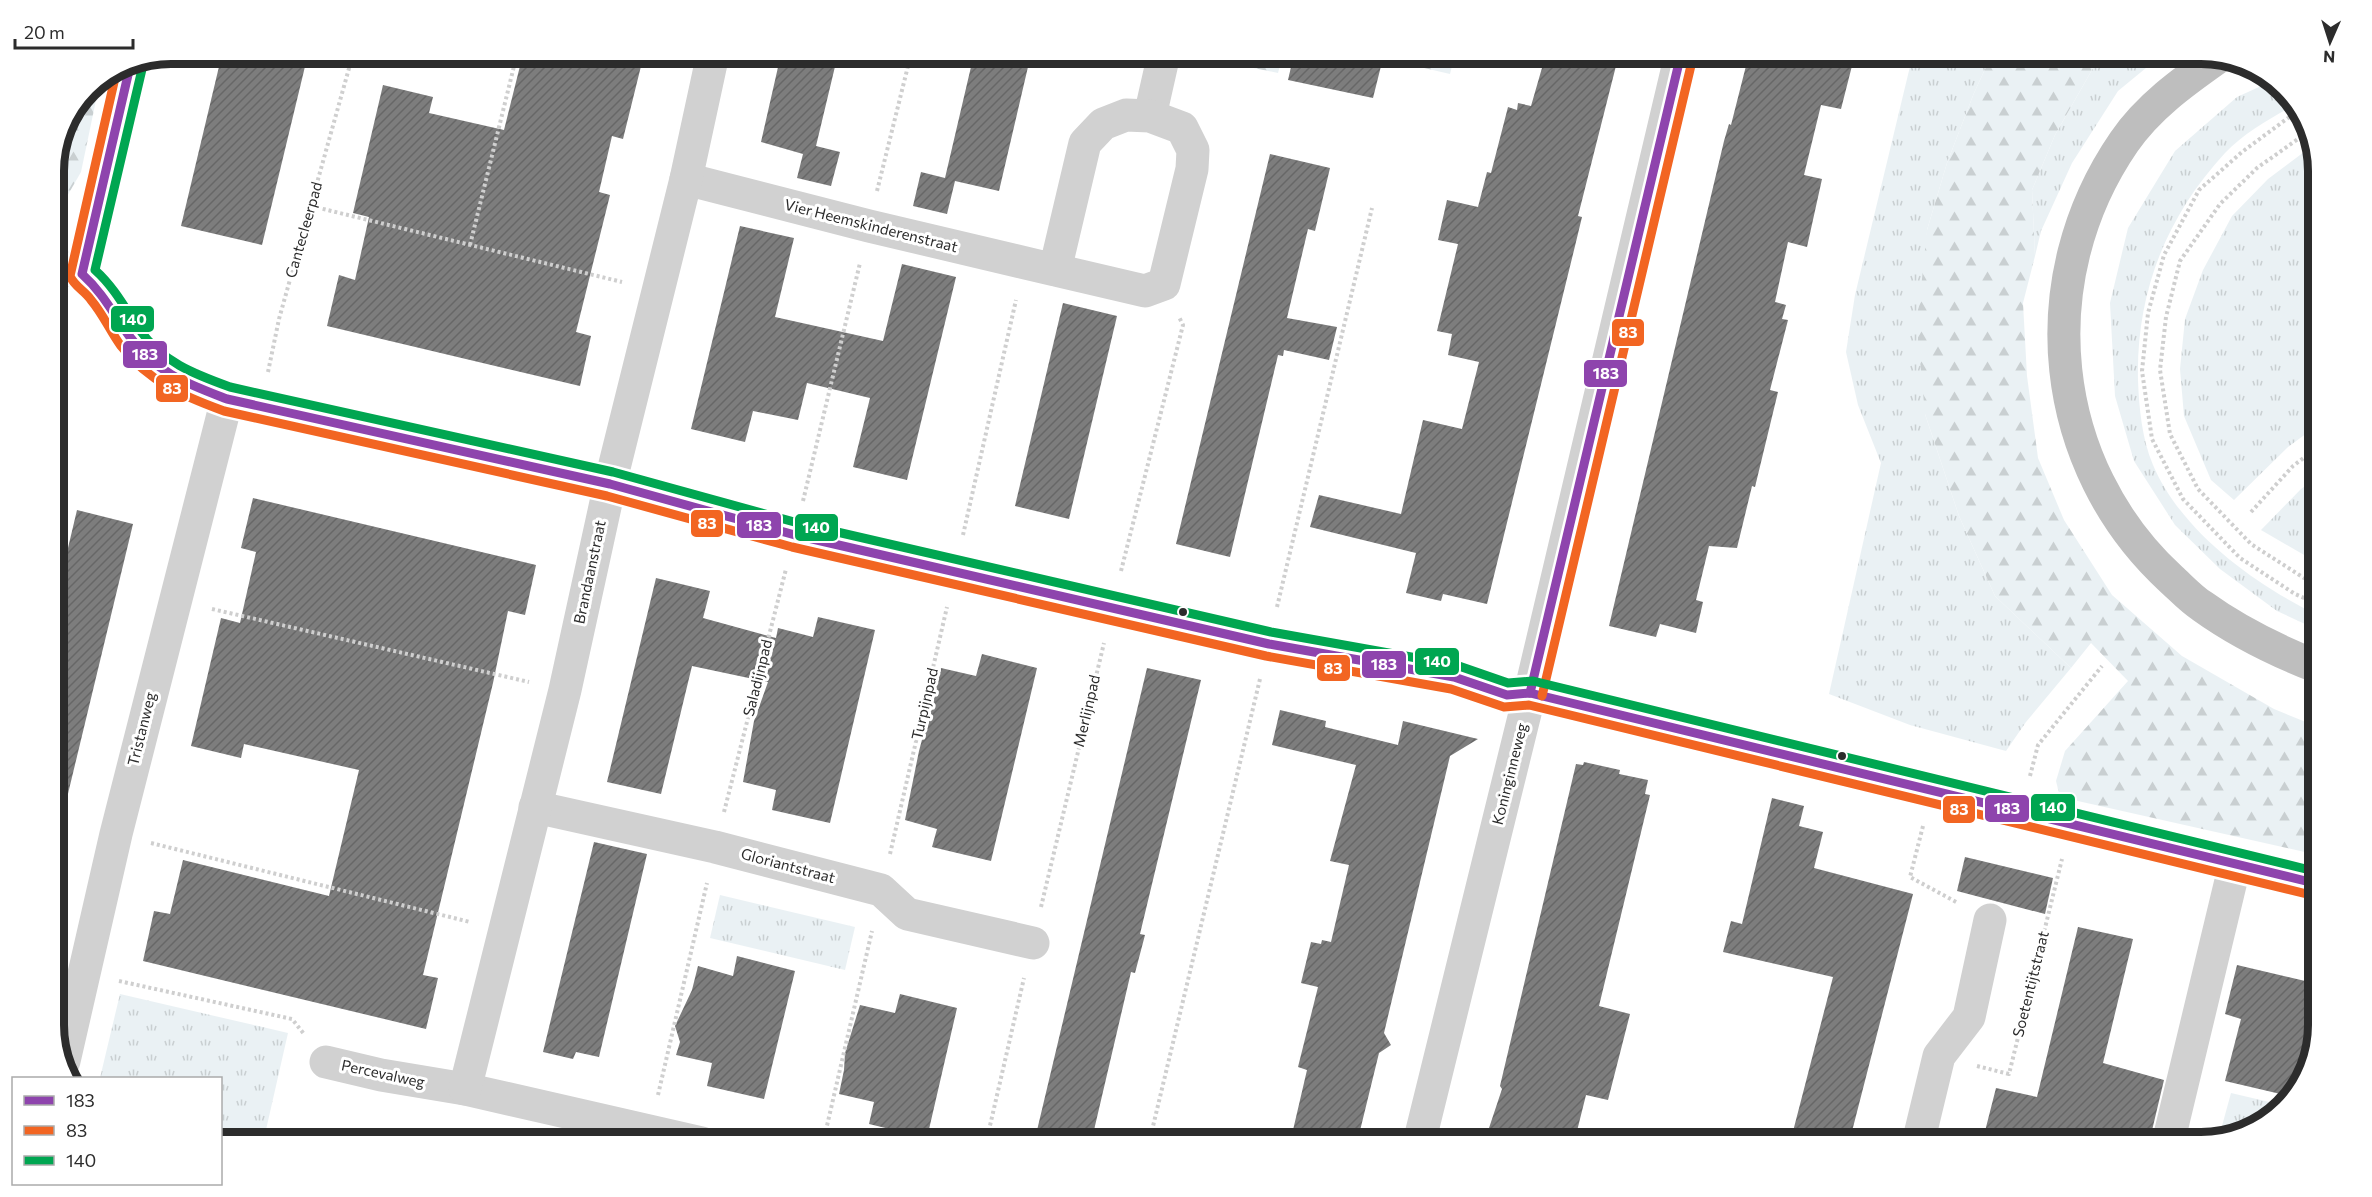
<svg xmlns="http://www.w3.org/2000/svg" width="2372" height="1197" font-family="Commissioner,sans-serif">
<defs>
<pattern id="grass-tufts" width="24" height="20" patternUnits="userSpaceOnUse" patternTransform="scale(1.5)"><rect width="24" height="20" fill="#eaf1f4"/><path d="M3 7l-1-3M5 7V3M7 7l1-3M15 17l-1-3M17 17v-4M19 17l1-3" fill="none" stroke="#c9cfd1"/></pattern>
<pattern id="forest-firs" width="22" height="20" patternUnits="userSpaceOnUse" patternTransform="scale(1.5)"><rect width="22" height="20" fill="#eaf1f4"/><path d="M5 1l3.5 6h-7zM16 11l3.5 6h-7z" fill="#c9cfd1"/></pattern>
<pattern id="building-hatch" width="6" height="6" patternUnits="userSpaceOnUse" patternTransform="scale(1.5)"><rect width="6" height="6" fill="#7d7d7d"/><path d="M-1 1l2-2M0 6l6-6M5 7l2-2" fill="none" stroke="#676767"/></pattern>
</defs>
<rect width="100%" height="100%" fill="#fff"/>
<g fill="url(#grass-tufts)">
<polygon points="1913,54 1992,54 1974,93 1947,163 1927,230 1925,414 1959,516 1995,596 2071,668 2026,722 2006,751 1910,725 1829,694 1881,463 1858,405 1846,352 1855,295"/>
<polygon points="2101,54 2163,54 2118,91 2072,163 2041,231 2035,256 2032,190 2055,135"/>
<path d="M2270,82L2296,104C2271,118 2245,132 2225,153C2166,217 2136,293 2138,380C2139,408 2142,439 2153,465C2181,531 2255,585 2318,615V630L2277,611L2220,569L2175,525L2134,461L2115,396L2110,303L2128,228L2175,151L2237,97Z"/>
<polygon points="2313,149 2318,164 2318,425 2288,447 2234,500 2211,480 2184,416 2180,369 2185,319 2203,270 2232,216 2268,179 2304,152"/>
<polygon points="2318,477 2318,563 2261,530 2301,489"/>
<polygon points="720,895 855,927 845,970 710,938"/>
<polygon points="120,994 288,1033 263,1143 221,1143 220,1078 100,1078"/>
<polygon points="2231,1093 2282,1105 2266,1123 2219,1137"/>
</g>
<g fill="url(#forest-firs)">
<polygon points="1231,54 1283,54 1278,73 1229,63"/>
<polygon points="1364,54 1455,54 1450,74"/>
<polygon points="1992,54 2101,54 2055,135 2032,190 2035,256 2023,303 2027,376 2038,458 2064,520 2112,595 2182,656 2274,709 2318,727 2318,855 2060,797 2056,781 2065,751 2128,681 2091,643 2071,668 1995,596 1959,516 1925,414 1917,328 1927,230 1947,163 1974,93"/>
<polygon points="100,81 81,172 54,219 54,164 63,126 89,88"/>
</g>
<g fill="url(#building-hatch)">
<polygon points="222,54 308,54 262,245 181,226"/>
<polygon points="523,54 644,54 623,139 612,136 599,192 610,195 576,332 591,336 580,386 327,326 339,275 355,280 369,217 353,213 383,85 433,97 429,113 504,130"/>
<polygon points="781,54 838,54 816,146 840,152 831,186 797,178 803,154 761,142"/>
<polygon points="974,54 1031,54 999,191 955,181 947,214 913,206 921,172 945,178"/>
<polygon points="1294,54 1326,54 1381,66 1373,98 1288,80"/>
<polygon points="1546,54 1564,59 1565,54 1619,54 1578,216 1582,217 1575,246 1487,604 1443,594 1441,601 1406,593 1416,553 1310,527 1319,495 1401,514 1423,420 1462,429 1479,362 1448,355 1452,334 1437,331 1458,244 1438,240 1447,200 1478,207 1487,172 1491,173 1508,107 1517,110 1518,103 1531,106"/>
<polygon points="1749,54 1855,54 1841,109 1821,105 1804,175 1822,179 1807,247 1788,242 1775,302 1786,305 1782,319 1788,320 1770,390 1778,392 1755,487 1752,486 1737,548 1709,546 1696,600 1703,602 1696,633 1660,624 1656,637 1609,626 1724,141 1729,124 1731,125"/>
<polygon points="1270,154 1330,168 1315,231 1308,229 1287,318 1337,327 1329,360 1284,350 1283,356 1278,355 1230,557 1176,544"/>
<polygon points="740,226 794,238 775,317 883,341 902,264 956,277 907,480 853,467 870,398 807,383 798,420 753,411 745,442 691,429"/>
<polygon points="1063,303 1117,316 1069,519 1015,506"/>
<polygon points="253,498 536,565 525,615 508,611 493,683 423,975 438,978 426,1029 143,961 154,911 170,914 183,860 329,896 359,770 244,744 241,758 191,746 221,618 240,623 256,552 241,548"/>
<polygon points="77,510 133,524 66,802 54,800 54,607"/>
<polygon points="656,578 710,591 703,618 776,638 778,628 813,637 818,617 875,630 830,823 772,810 776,790 743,782 754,721 768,682 692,666 661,794 607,782"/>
<polygon points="982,654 1037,668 991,861 932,847 937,829 905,820 919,751 941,668 976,676"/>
<polygon points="1147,668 1201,680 1140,934 1145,935 1135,973 1131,972 1091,1143 1034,1143"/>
<polygon points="1280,710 1326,721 1325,727 1398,745 1403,721 1478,739 1450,756 1384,1033 1391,1045 1379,1053 1357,1143 1290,1143 1307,1070 1298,1067 1318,987 1301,983 1311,942 1321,944 1322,940 1331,942 1349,865 1330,861 1356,765 1272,745"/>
<polygon points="1584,762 1620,770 1619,774 1648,780 1645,794 1650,795 1599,1006 1630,1014 1608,1100 1586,1095 1574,1143 1484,1143 1502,1089 1500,1086 1576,764 1583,765"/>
<polygon points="1772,798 1804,806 1799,826 1823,832 1814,868 1913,894 1849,1143 1790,1143 1833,977 1723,952 1731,921 1742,924"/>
<polygon points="594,842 647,854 599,1057 576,1052 573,1059 543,1052"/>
<polygon points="1965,857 2053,878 2045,914 1957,891"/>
<polygon points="2078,927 2133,939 2103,1063 2164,1080 2149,1143 1982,1143 1996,1088 2037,1097"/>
<polygon points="737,956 795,971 764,1099 707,1086 712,1063 676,1055 680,1042 675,1026 692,990 698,966 733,976"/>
<polygon points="2237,965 2318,984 2318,1026 2306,1077 2289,1096 2225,1081 2241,1019 2225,1014"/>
<polygon points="900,994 957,1008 927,1138 869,1124 874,1102 839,1094 844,1070 845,1053 860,1005 895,1013"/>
</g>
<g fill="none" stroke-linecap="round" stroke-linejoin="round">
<g stroke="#cfcfcf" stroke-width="4" stroke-dasharray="3 3" stroke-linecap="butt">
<polyline points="2301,113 2288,118 2242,152 2199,190 2164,255 2148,313 2142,371 2152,439 2183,499 2240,558 2295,594 2318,604"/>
<polyline points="2308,135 2298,139 2257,168 2220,204 2180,261 2166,317 2160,370 2170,434 2198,489 2251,544 2304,578 2318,584"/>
<polyline points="877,191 911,54"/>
<polyline points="311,206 622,282"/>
<polyline points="470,245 517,54"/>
<polyline points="268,372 279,319 353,54"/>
<polyline points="803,501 860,263"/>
<polyline points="2251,512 2293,466 2318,447"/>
<polyline points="963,535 1016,300"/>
<polyline points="1121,571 1183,325 1179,317"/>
<polyline points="1277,607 1372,208"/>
<polyline points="212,609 529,682"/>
<polyline points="2030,776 2038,745 2102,666"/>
<polyline points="724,812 786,569"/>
<polyline points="1923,826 1910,877 1958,903"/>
<polyline points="151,843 470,922"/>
<polyline points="890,854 947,607"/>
<polyline points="1041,907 1104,643"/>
<polyline points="119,981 292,1019 304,1034"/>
<polyline points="1977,1066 2009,1074 2062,859"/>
<polyline points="658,1095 707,883"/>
<polyline points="823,1143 872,931"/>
<polyline points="986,1143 1024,978"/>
<polyline points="1149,1143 1260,679"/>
</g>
<g stroke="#d1d1d1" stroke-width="33">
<polyline points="1150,116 1164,54"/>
<polyline points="686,179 869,226 1055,270 1085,143 1103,124 1126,115 1150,116 1182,128 1193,150 1192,169 1164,284 1145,291 1055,270"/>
<polyline points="54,264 82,274 100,291 131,339 153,362 179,381 227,399 610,484 795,535 1269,644 1454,677 1507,695 1530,693 2318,884"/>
<polyline points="82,274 131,62"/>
<polyline points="535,807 715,847 881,890 907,914 1033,943"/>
<polyline points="64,1061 116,834 227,399"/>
<polyline points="326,1062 381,1075 465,1089 702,1143"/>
<polyline points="465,1089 565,690 610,484 686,179 713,54"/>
<polyline points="1419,1143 1530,693 1681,54"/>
<polyline points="1918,1143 1939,1056 1969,1017 1990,920"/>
<polyline points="2168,1143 2235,864"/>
</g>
<path stroke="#bebebe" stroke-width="33" d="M2217,58C2183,82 2148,107 2124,142C2029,280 2048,466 2171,579C2181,588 2191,599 2202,606C2238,632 2277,651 2318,667"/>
<g stroke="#fff" stroke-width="14">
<g id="bus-1">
<path d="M131,62L82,274C104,294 113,314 130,337C156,373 188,384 227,399L610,484L795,535L1269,644L1454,677L1507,695L1530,693L2318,884"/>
<polyline points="1530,693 1681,54"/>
</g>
</g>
<g stroke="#fff" stroke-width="14">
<g id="bus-2">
<path d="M117,69L70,276C74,286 85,291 91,300C103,314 110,331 121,346C149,382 183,396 224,411L607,496L792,547L1266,656L1451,689L1504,707L1529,705L2315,896"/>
<polyline points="1542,696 1693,57"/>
</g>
</g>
<g stroke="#fff" stroke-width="14">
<path id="bus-3" d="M143,65L95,270C114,287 125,308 139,329C162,362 194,374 230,387L613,472L798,523L1271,632L1456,665L1508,683L1533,681L2318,872"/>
</g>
<use href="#bus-1" stroke="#8e44ad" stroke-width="9"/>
<use href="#bus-2" stroke="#f26522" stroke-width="9"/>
<use href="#bus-3" stroke="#00a651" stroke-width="9"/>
</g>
<g fill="#2c2c2c" stroke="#fff" stroke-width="2">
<circle cx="1183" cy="612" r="5"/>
<circle cx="1842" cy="756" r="5"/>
</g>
<g text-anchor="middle" stroke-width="6" stroke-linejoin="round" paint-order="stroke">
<g font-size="15" fill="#2c2c2c" stroke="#fff">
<text transform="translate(871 226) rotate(14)" y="5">Vier Heemskinderenstraat</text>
<text transform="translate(304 230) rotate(-74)" y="5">Cantecleerpad</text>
<text transform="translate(590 572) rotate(-78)" y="5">Brandaanstraat</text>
<text transform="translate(758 678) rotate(-76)" y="5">Saladijnpad</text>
<text transform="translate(925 704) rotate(-77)" y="5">Turpijnpad</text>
<text transform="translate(1087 711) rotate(-77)" y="5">Merlijnpad</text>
<text transform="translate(142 729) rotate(-76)" y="5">Tristanweg</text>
<text transform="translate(1510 774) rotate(-76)" y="5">Koninginneweg</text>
<text transform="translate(788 866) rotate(15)" y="5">Gloriantstraat</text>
<text transform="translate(2031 984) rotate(-76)" y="5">Soetentijtstraat</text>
<text transform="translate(383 1074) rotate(12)" y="5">Percevalweg</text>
</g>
</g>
<path d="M0 0H2372V1197H0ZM171 64H2201A107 107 0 0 1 2308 171V1025A107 107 0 0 1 2201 1132H171A107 107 0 0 1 64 1025V171A107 107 0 0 1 171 64Z" fill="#fff" fill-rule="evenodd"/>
<path fill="none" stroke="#2c2c2c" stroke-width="8" d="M171 64H2201A107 107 0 0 1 2308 171V1025A107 107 0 0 1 2201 1132H171A107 107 0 0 1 64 1025V171A107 107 0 0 1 171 64Z"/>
<g stroke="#fff" stroke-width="2">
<rect x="110" y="305" width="45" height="28" rx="6" fill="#00a651"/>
<rect x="1611" y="318" width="34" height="29" rx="6" fill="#f26522"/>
<rect x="122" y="340" width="46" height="29" rx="6" fill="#8e44ad"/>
<rect x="1583" y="359" width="45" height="29" rx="6" fill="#8e44ad"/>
<rect x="155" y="374" width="34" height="29" rx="6" fill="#f26522"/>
<rect x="690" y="509" width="34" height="29" rx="6" fill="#f26522"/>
<rect x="736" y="511" width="46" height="28" rx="6" fill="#8e44ad"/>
<rect x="794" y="513" width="45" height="29" rx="6" fill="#00a651"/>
<rect x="1414" y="647" width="46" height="29" rx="6" fill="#00a651"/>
<rect x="1361" y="650" width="46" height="29" rx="6" fill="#8e44ad"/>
<rect x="1316" y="654" width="35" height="28" rx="6" fill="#f26522"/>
<rect x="2030" y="793" width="46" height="29" rx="6" fill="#00a651"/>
<rect x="1984" y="794" width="46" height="29" rx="6" fill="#8e44ad"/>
<rect x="1942" y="795" width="34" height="29" rx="6" fill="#f26522"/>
</g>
<g font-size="16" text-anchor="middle" font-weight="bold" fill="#fff">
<text x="133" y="325">140</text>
<text x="1628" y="338">83</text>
<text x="145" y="360">183</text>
<text x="1606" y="379">183</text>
<text x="172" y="394">83</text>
<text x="707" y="529">83</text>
<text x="759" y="531">183</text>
<text x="816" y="533">140</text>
<text x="1437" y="667">140</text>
<text x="1384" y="670">183</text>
<text x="1333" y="674">83</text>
<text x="2053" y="813">140</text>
<text x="2007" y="814">183</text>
<text x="1959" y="815">83</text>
</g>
<rect x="12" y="1077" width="210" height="108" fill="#ffffff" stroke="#ababab" stroke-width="1.5"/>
<rect x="24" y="1096" width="30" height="9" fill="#8e44ad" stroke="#ababab" stroke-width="1.5"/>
<text x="66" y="1107" font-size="18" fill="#2c2c2c">183</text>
<rect x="24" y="1126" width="30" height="9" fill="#f26522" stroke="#ababab" stroke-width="1.5"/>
<text x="66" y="1137" font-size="18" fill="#2c2c2c">83</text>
<rect x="24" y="1156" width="30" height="9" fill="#00a651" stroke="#ababab" stroke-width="1.5"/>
<text x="66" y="1167" font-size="18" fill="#2c2c2c">140</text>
<g transform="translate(2330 42) rotate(183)" stroke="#ffffff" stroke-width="4.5" paint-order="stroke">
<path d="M0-4.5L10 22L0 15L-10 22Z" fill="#2c2c2c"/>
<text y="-9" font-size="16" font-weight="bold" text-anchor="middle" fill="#2c2c2c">N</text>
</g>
<path d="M15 39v9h118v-9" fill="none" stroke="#2c2c2c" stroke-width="3"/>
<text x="24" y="39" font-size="18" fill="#2c2c2c" stroke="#ffffff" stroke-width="4.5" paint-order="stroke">20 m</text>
</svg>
